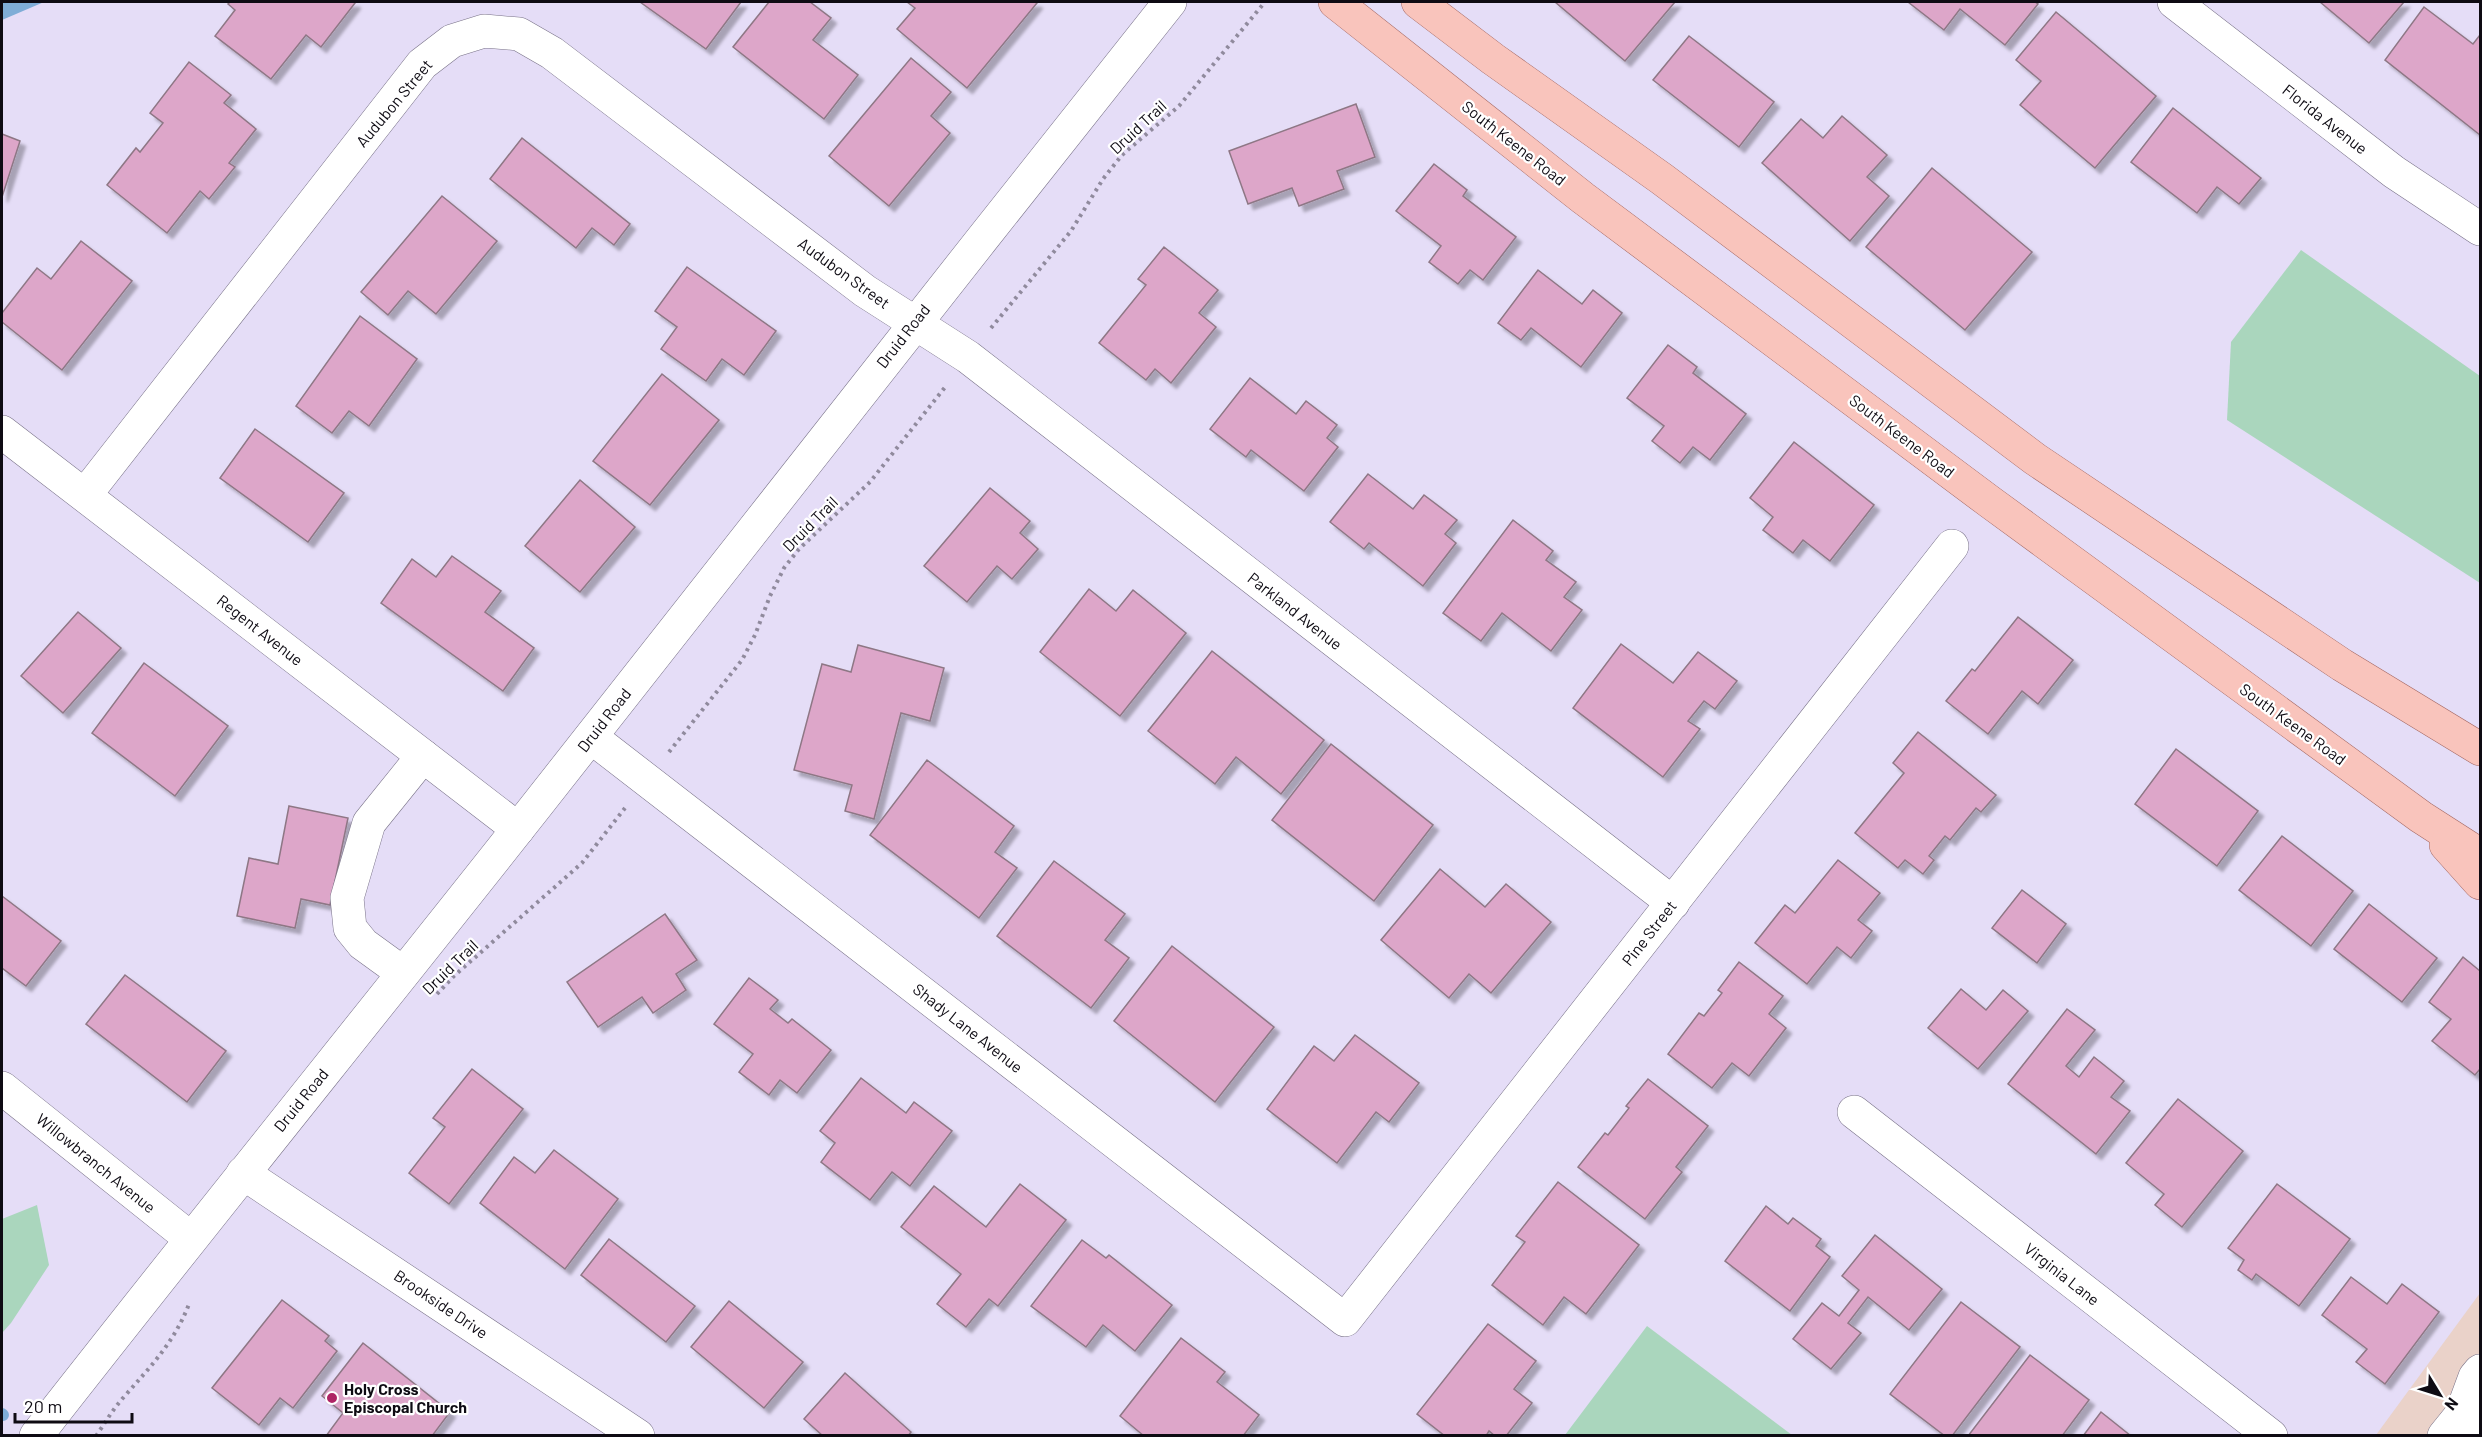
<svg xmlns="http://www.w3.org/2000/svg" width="2482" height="1437" font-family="Barlow,sans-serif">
<defs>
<filter id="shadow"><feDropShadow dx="5.5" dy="5.5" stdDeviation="1.5" flood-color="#0004"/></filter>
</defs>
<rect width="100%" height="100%" fill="#e5ddf7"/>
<polygon fill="#ead2c9" points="2480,1293 2480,1435 2376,1435"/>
<g fill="#aad6bd">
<polygon points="2301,250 2480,376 2480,583 2227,420 2231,342"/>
<polygon points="37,1205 49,1265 11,1323 2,1333 2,1219"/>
<polygon points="1647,1326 1792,1435 1565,1435"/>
</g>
<polygon fill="#7fadd7" points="2,2 44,2 2,20"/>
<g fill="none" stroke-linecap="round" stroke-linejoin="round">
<polyline stroke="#7fadd7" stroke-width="12" points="2,1414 3,1415"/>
</g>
<g fill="#dda6c9" stroke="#8e7785" stroke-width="1.5" filter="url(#shadow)">
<polygon points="230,2 354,2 355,3 321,47 306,35 271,79 215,36 235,10 228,4"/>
<polygon points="640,2 741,2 706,49"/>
<polygon points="769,2 810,2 831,18 813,40 858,75 824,119 733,47"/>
<polygon points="907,2 1035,2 1037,3 967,88 897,29 915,8"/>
<polygon points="1555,2 1675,2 1625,61"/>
<polygon points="1908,2 2035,2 2038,4 2005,45 1960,9 1944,30"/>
<polygon points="2320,2 2404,2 2369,43"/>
<polygon points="2424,7 2473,44 2480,35 2480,135 2385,60"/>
<polygon points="2056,12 2156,96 2095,168 2020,105 2041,81 2016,60"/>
<polygon points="1689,36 1774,102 1739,147 1653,80"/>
<polygon points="911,58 951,92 931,116 950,133 889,206 829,156"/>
<polygon points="189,62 231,95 224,103 256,129 229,163 235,167 209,199 200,191 167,233 107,185 136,148 140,152 163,123 150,113"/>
<polygon points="1356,104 1375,157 1337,171 1344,189 1299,206 1292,188 1248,204 1229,151"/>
<polygon points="2173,108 2261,178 2239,204 2217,187 2197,213 2131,162"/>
<polygon points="1842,116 1887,155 1867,177 1889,196 1850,241 1762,163 1801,119 1823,138"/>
<polygon points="2,134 20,141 2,197"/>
<polygon points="522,138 630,224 614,245 592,228 576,248 490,179"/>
<polygon points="1434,164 1467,190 1463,196 1516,237 1483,280 1470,270 1458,284 1429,262 1441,246 1396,211"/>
<polygon points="1932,168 2032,252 1965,330 1866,247"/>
<polygon points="442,196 497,241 436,314 408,291 388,315 361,292"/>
<polygon points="81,241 132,281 62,370 2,322 2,313 37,268 51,279"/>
<polygon points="1164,247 1218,290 1199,313 1216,327 1171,383 1155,369 1146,380 1099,343 1146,285 1138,279"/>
<polygon points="687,267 776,331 744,375 722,359 706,381 661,349 677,327 655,311"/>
<polygon points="1538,270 1582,304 1593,290 1622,313 1581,367 1531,328 1521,340 1498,323"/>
<polygon points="360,316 417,359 369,426 349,411 332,433 296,406"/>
<polygon points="1668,345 1697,367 1693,373 1746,414 1710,460 1693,447 1680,463 1652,441 1664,426 1627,398"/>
<polygon points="662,374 719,420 650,505 593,461"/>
<polygon points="1250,378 1296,414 1306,401 1337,425 1327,438 1338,447 1304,491 1251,450 1246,457 1210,429"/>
<polygon points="255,429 344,493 308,542 220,478"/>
<polygon points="1794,442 1874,505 1830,561 1803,540 1793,553 1763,530 1773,517 1750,498"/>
<polygon points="1368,474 1413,509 1424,495 1457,520 1445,534 1456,543 1423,586 1369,543 1364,549 1330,522"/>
<polygon points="580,480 635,527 580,592 525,546"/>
<polygon points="990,488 1030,521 1020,533 1038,549 1012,579 997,566 967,602 924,566"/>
<polygon points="1513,520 1553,551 1546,560 1576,582 1564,597 1582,610 1551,651 1502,613 1481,641 1443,613"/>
<polygon points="452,556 501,591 485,612 534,648 503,691 381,603 412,559 436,577"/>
<polygon points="1089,589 1116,611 1133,590 1186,633 1120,716 1040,652"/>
<polygon points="78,612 121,648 63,713 21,676"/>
<polygon points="2018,617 2073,660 2038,704 2022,691 1988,734 1946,701 1972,669 1975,671"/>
<polygon points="1621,644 1673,683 1698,652 1737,681 1715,709 1704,701 1688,721 1700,729 1663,777 1573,708"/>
<polygon points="858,645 944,668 930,721 901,713 874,819 845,811 852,785 794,770 822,664 851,672"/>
<polygon points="1212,651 1324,740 1281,794 1236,757 1215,784 1148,731"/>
<polygon points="144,663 228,726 175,796 92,733"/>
<polygon points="1918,732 1996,795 1981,812 1976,808 1950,840 1945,836 1929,856 1934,860 1923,874 1905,860 1898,868 1855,833 1904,773 1893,763"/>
<polygon points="1331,744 1433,825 1374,901 1272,820"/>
<polygon points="2176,749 2258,811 2217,866 2135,804"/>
<polygon points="927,760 1014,826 995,852 1017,868 979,918 870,835"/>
<polygon points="289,806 348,818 330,905 301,899 295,928 237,916 249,858 278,864"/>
<polygon points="2282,836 2353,891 2311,946 2239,890"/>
<polygon points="1838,860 1880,893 1858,920 1872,931 1851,958 1837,947 1807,984 1755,943 1785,905 1795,913"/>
<polygon points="1054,861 1125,914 1105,940 1129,958 1091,1008 997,936"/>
<polygon points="1440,869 1485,907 1506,884 1551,922 1491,993 1469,974 1449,998 1381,940"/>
<polygon points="2022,890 2066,924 2037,963 1992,928"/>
<polygon points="2,896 61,941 26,986 2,968"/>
<polygon points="2369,904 2437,958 2402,1002 2334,949"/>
<polygon points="665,914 697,960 676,974 686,990 653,1013 642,997 598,1027 567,982"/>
<polygon points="1172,946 1274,1027 1215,1102 1114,1021"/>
<polygon points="2463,957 2480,971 2480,1069 2475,1075 2432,1041 2451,1019 2429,1002"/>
<polygon points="1739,962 1783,996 1769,1014 1786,1028 1749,1076 1732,1063 1712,1088 1668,1054 1699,1013 1704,1016 1722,993 1718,990"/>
<polygon points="125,975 226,1051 187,1102 86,1024"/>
<polygon points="749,978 778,1000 770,1009 788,1023 792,1019 831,1050 797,1093 780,1080 769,1095 739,1072 753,1054 714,1024"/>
<polygon points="1961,989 1986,1010 2003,990 2028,1011 1978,1069 1928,1028"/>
<polygon points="2067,1009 2095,1030 2066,1066 2079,1077 2094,1057 2124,1081 2111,1097 2130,1111 2096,1154 2008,1084"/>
<polygon points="1355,1035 1419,1083 1389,1122 1376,1112 1337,1163 1267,1109 1314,1046 1334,1061"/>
<polygon points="472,1069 523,1109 449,1204 409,1173 445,1127 433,1118"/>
<polygon points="861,1078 906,1113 914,1102 952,1131 910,1186 892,1172 870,1200 821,1162 835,1143 820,1131"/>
<polygon points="1648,1079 1708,1126 1676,1167 1682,1172 1645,1219 1578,1167 1605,1133 1608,1135 1629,1108 1626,1106"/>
<polygon points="2178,1099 2243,1151 2182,1227 2155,1205 2164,1194 2126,1163"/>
<polygon points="554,1150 618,1199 565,1269 480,1203 514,1157 535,1173"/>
<polygon points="1558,1182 1639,1245 1586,1314 1564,1297 1543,1325 1492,1285 1525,1242 1516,1236"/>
<polygon points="1020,1184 1066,1220 998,1306 989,1299 966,1327 937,1304 961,1274 901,1227 934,1186 986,1227"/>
<polygon points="2277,1184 2350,1239 2299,1306 2256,1274 2252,1280 2238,1270 2244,1260 2228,1248"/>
<polygon points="1766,1206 1788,1224 1793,1218 1821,1239 1816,1246 1830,1257 1790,1311 1725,1261"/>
<polygon points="1875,1235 1942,1289 1909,1330 1868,1297 1848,1323 1861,1333 1831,1369 1793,1339 1822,1303 1839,1316 1859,1290 1842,1276"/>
<polygon points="609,1239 695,1306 666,1342 581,1275"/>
<polygon points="1082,1240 1106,1258 1109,1255 1172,1305 1135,1351 1103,1325 1086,1347 1031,1306"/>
<polygon points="2351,1277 2387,1304 2402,1284 2439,1312 2385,1384 2356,1362 2367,1349 2322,1315"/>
<polygon points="282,1300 329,1336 325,1341 337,1351 293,1408 280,1398 259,1425 212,1388"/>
<polygon points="729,1301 803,1362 764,1408 691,1347"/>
<polygon points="1961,1302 2020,1347 1952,1436 1945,1436 1890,1394"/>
<polygon points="1488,1324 1536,1361 1514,1389 1532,1403 1506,1436 1495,1436 1489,1431 1486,1436 1445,1436 1417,1414"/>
<polygon points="1181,1338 1225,1372 1217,1382 1259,1415 1243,1436 1144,1436 1120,1416"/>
<polygon points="363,1343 450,1412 432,1436 326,1436 343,1413 322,1396"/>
<polygon points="2030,1355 2089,1400 2062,1436 1968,1436"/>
<polygon points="845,1373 911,1432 908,1436 823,1436 804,1419"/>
<polygon points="2101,1412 2131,1436 2083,1436"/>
</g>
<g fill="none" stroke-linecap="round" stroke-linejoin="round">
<g stroke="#797288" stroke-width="34">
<g id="minor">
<polyline points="2174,2 2394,172 2480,229"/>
<polyline points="2,432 518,829"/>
<polyline points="85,495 422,64 452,41 484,31 519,34 552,53 865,291 968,357 1673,903"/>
<polyline points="591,737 1345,1320 1952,546"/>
<polyline points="403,973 363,944 350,928 347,898 369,823 423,756"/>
<polyline points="2,1088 190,1238"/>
<polyline points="1854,1112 2271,1436"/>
<polyline points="243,1173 638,1436"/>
<polyline points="2461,1415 2475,1377 2480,1371"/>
<path d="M36,1436C200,1226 368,1019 533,810C746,541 956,270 1170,2"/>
<polyline points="2444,1436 2461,1415 2480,1431"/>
</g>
</g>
<g stroke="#a46964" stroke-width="34">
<g id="major">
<polyline points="1335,2 1583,198 1990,502 2421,817 2480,855"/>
<polyline points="1418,2 1493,59 1662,179 2035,459 2342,665 2480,749"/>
<polyline points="2446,845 2480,883"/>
</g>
</g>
<g stroke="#908a9d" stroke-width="4" stroke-dasharray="3 4.5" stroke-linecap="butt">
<polyline points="991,328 1071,231 1103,179 1122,155 1179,106 1265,2"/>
<polyline points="669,752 742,660 755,635 770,596 784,568 799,549 870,482 946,386"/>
<polyline points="437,994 454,976 582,863 625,808"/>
<path d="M96,1436C105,1423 113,1409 123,1398C150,1367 174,1343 189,1304"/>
</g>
<use href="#minor" stroke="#fff" stroke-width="33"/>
<use href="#major" stroke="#f9c4bc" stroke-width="33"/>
</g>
<circle fill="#ae2465" stroke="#fff" stroke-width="2" cx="332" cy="1398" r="6"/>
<g text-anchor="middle" stroke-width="4.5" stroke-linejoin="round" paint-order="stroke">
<g font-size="16" fill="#0e0b13" stroke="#fff">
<text transform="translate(394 103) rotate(-50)" y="6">Audubon Street</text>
<text transform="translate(2325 119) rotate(38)" y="6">Florida Avenue</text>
<text transform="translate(1138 127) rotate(-43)" y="6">Druid Trail</text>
<text transform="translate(1514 143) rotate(38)" y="6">South Keene Road</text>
<text transform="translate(844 273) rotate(36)" y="6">Audubon Street</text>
<text transform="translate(903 336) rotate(-52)" y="6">Druid Road</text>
<text transform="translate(1902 436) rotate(37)" y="6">South Keene Road</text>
<text transform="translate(810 524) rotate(-45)" y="6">Druid Trail</text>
<text transform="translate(1295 611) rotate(38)" y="6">Parkland Avenue</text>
<text transform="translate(260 630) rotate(38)" y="6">Regent Avenue</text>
<text transform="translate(604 720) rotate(-52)" y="6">Druid Road</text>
<text transform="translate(2293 724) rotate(36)" y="6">South Keene Road</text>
<text transform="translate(1649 933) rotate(-52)" y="6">Pine Street</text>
<text transform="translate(450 967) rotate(-44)" y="6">Druid Trail</text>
<text transform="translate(968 1028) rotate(38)" y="6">Shady Lane Avenue</text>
<text transform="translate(301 1100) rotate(-51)" y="6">Druid Road</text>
<text transform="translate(96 1163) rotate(39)" y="6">Willowbranch Avenue</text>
<text transform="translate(2062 1274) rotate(38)" y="6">Virginia Lane</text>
<text transform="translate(441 1304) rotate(34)" y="6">Brookside Drive</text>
</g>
<g font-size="16" font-weight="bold" fill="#0e0b13" stroke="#fff" text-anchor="start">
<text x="344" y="1395">Holy Cross<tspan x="344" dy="18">Episcopal Church</tspan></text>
</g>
</g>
<rect width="2482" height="1437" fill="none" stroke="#0e0b13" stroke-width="6"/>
<g transform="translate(2440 1395) rotate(128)" stroke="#ffffff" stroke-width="4.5" paint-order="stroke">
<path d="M0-4.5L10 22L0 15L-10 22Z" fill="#0e0b13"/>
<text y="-9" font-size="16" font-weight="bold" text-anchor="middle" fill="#0e0b13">N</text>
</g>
<path d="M15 1413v9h117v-9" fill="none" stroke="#0e0b13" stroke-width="3"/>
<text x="24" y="1413" font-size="18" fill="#0e0b13" stroke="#ffffff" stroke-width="4.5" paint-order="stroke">20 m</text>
</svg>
